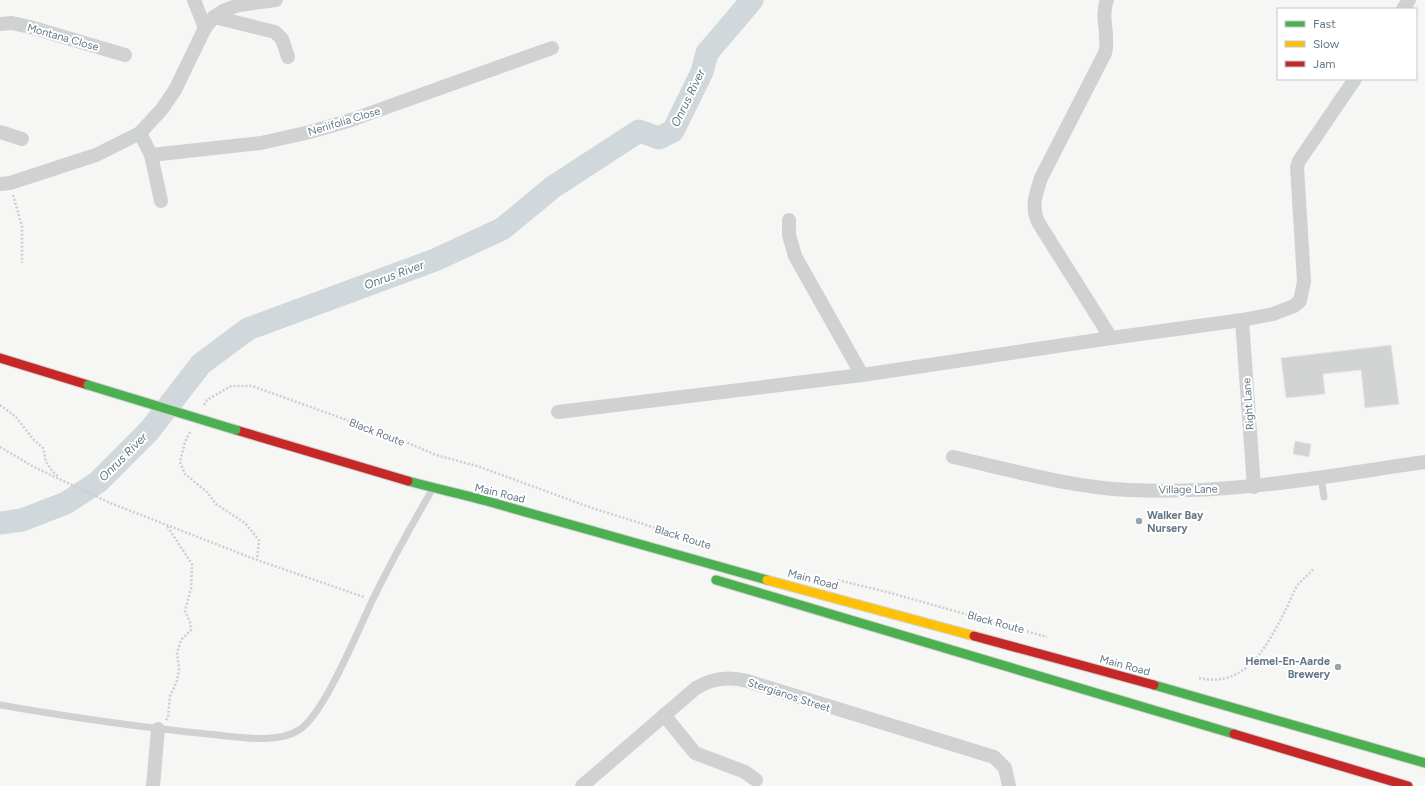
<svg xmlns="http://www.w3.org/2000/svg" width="1425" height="786" font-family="Figtree,sans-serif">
<rect width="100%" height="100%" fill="#f6f7f5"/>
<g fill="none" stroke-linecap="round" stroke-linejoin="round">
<polyline stroke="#d0d8db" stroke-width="23" points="0,523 22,520 66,503 98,482 149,431 201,364 248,329 435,260 502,229 553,187 639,131 659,138 673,131 702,72 707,53 752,0"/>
</g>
<g fill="#d2d3d3" stroke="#e6e6e5">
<polygon points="1391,345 1399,404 1365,408 1361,370 1323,374 1325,394 1286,398 1281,358"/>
<polygon points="1295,441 1311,444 1309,457 1293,454"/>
</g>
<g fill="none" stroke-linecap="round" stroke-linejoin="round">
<g stroke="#d2d4d4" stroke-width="11">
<g id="fast">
<path d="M408,481C441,490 475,497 508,507C594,531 681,556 767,580"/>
<polyline points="716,580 1234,734"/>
<polyline points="1154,685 1425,763"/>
</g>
</g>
<g stroke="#d2d4d4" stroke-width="11">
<polyline id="slow" points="767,580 974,636"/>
</g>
<g stroke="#d2d4d4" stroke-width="11">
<g id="jam">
<polyline points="0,358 88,385"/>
<polyline points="236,430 408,481"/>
<polyline points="974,636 1154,685"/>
<polyline points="1234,734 1408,786"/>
</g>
</g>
<g stroke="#cccecf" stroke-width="2.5" stroke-dasharray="2 2" stroke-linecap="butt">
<polyline points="13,195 22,226 22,263"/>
<polyline points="0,405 16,417 33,439 43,448 46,462 52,471 59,477"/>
<polyline points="204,405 207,400 231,386 252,386 394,437 436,455 477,466 592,508 713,546"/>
<polyline points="190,432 185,442 180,462 185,474 207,492 216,504 245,523 259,540 257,560"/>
<polyline points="0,447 34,467 110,503 257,560 364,597"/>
<polyline points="838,580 887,592 1047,637"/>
<path d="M1199,678C1248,689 1269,642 1288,605C1291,599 1293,592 1297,586C1302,579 1309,575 1314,568"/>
<polyline points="166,720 168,717 170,696 177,681 179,669 177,653 181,640 191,630 190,622 185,611 191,588 192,564 167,526"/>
</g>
<g stroke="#d0d2d2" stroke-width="7">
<polyline points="1321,478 1324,497"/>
<path d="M0,705C69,717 137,727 207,734C233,736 276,745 299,730C324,715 359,628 373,599C391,562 411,526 432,490"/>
</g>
<g stroke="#d0d2d2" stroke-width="14">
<polyline points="194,0 205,28"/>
<path d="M1107,0C1100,18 1110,35 1105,53L1041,178C1036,194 1031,206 1038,222L1111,338"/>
<polyline points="1403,9 1409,0"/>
<polyline points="214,17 275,32 282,39 288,57"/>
<polyline points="0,24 12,23 30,27 125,55"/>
<polyline points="0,132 22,139"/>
<polyline points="140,133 151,155 161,201"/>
<polyline points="151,155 261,143 310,132 351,120 552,48"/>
<polyline points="0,184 10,183 96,155 140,133 162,109 175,90 205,28 214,17 225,10 239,5 276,0"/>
<polyline points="789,220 789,235 795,256 862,375 1111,338 1242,320 1273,314 1294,306 1300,301 1304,281 1297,167 1299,161 1355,79"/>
<polyline points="1242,320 1254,487"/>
<polyline points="558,412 862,375"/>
<path d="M953,457C1011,470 1070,487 1129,490C1229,495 1327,476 1425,462"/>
<polyline points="664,715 695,753 745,772 756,780"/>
<polyline points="153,786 158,729"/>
<path d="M582,786L696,688C712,678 728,676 747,681L994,757L1005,768L1009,786"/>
</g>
<use href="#fast" stroke="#4caf50" stroke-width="9"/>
<use href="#slow" stroke="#ffc107" stroke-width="9"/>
<use href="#jam" stroke="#c62828" stroke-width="9"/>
<g stroke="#d2d4d4" stroke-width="11" stroke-linecap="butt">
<polyline id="fast-bridge" points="88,385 236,430"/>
</g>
<use href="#fast-bridge" stroke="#4caf50" stroke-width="9"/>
</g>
<g fill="#97a4ae" stroke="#fff" stroke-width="1.5">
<circle cx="1139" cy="521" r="4"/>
<circle cx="1338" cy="667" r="4"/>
</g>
<g text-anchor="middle" stroke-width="4" stroke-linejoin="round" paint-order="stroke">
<g font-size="11" fill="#647788" stroke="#fff">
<text transform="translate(63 37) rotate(16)" y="4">Montana Close</text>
<text transform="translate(344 121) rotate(-17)" y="4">Neriifolia Close</text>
<text transform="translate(1248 404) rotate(-94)" y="4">Right Lane</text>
<text transform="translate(377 432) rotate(21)" y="4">Black Route</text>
<text transform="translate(1188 489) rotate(-1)" y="4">Village Lane</text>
<text transform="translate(500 493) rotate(14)" y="4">Main Road</text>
<text transform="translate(683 537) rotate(17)" y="4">Black Route</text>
<text transform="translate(813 579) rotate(15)" y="4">Main Road</text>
<text transform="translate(996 622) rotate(15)" y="4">Black Route</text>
<text transform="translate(1125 665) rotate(15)" y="4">Main Road</text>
<text transform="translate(789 695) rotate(18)" y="4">Stergianos Street</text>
</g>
<g font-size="11" font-weight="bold" fill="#647788" stroke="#fff" text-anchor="start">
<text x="1147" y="519">Walker Bay<tspan x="1147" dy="13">Nursery</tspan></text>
<text x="1330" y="665" text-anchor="end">Hemel-En-Aarde<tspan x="1330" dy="13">Brewery</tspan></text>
</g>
<g font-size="12" font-style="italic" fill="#5f7983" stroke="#fff">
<text transform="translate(688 98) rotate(-64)" y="4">Onrus River</text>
<text transform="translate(394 275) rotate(-20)" y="4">Onrus River</text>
<text transform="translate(123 457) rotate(-45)" y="4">Onrus River</text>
</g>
</g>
<rect x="1277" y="8" width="140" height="72" fill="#ffffff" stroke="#c1c9cf"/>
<rect x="1285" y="21" width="20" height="6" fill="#4caf50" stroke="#c1c9cf"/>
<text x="1313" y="28" font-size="12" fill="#647788">Fast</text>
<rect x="1285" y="41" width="20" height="6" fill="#ffc107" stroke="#c1c9cf"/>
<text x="1313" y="48" font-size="12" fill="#647788">Slow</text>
<rect x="1285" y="61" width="20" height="6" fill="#c62828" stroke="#c1c9cf"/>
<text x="1313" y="68" font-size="12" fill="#647788">Jam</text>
</svg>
